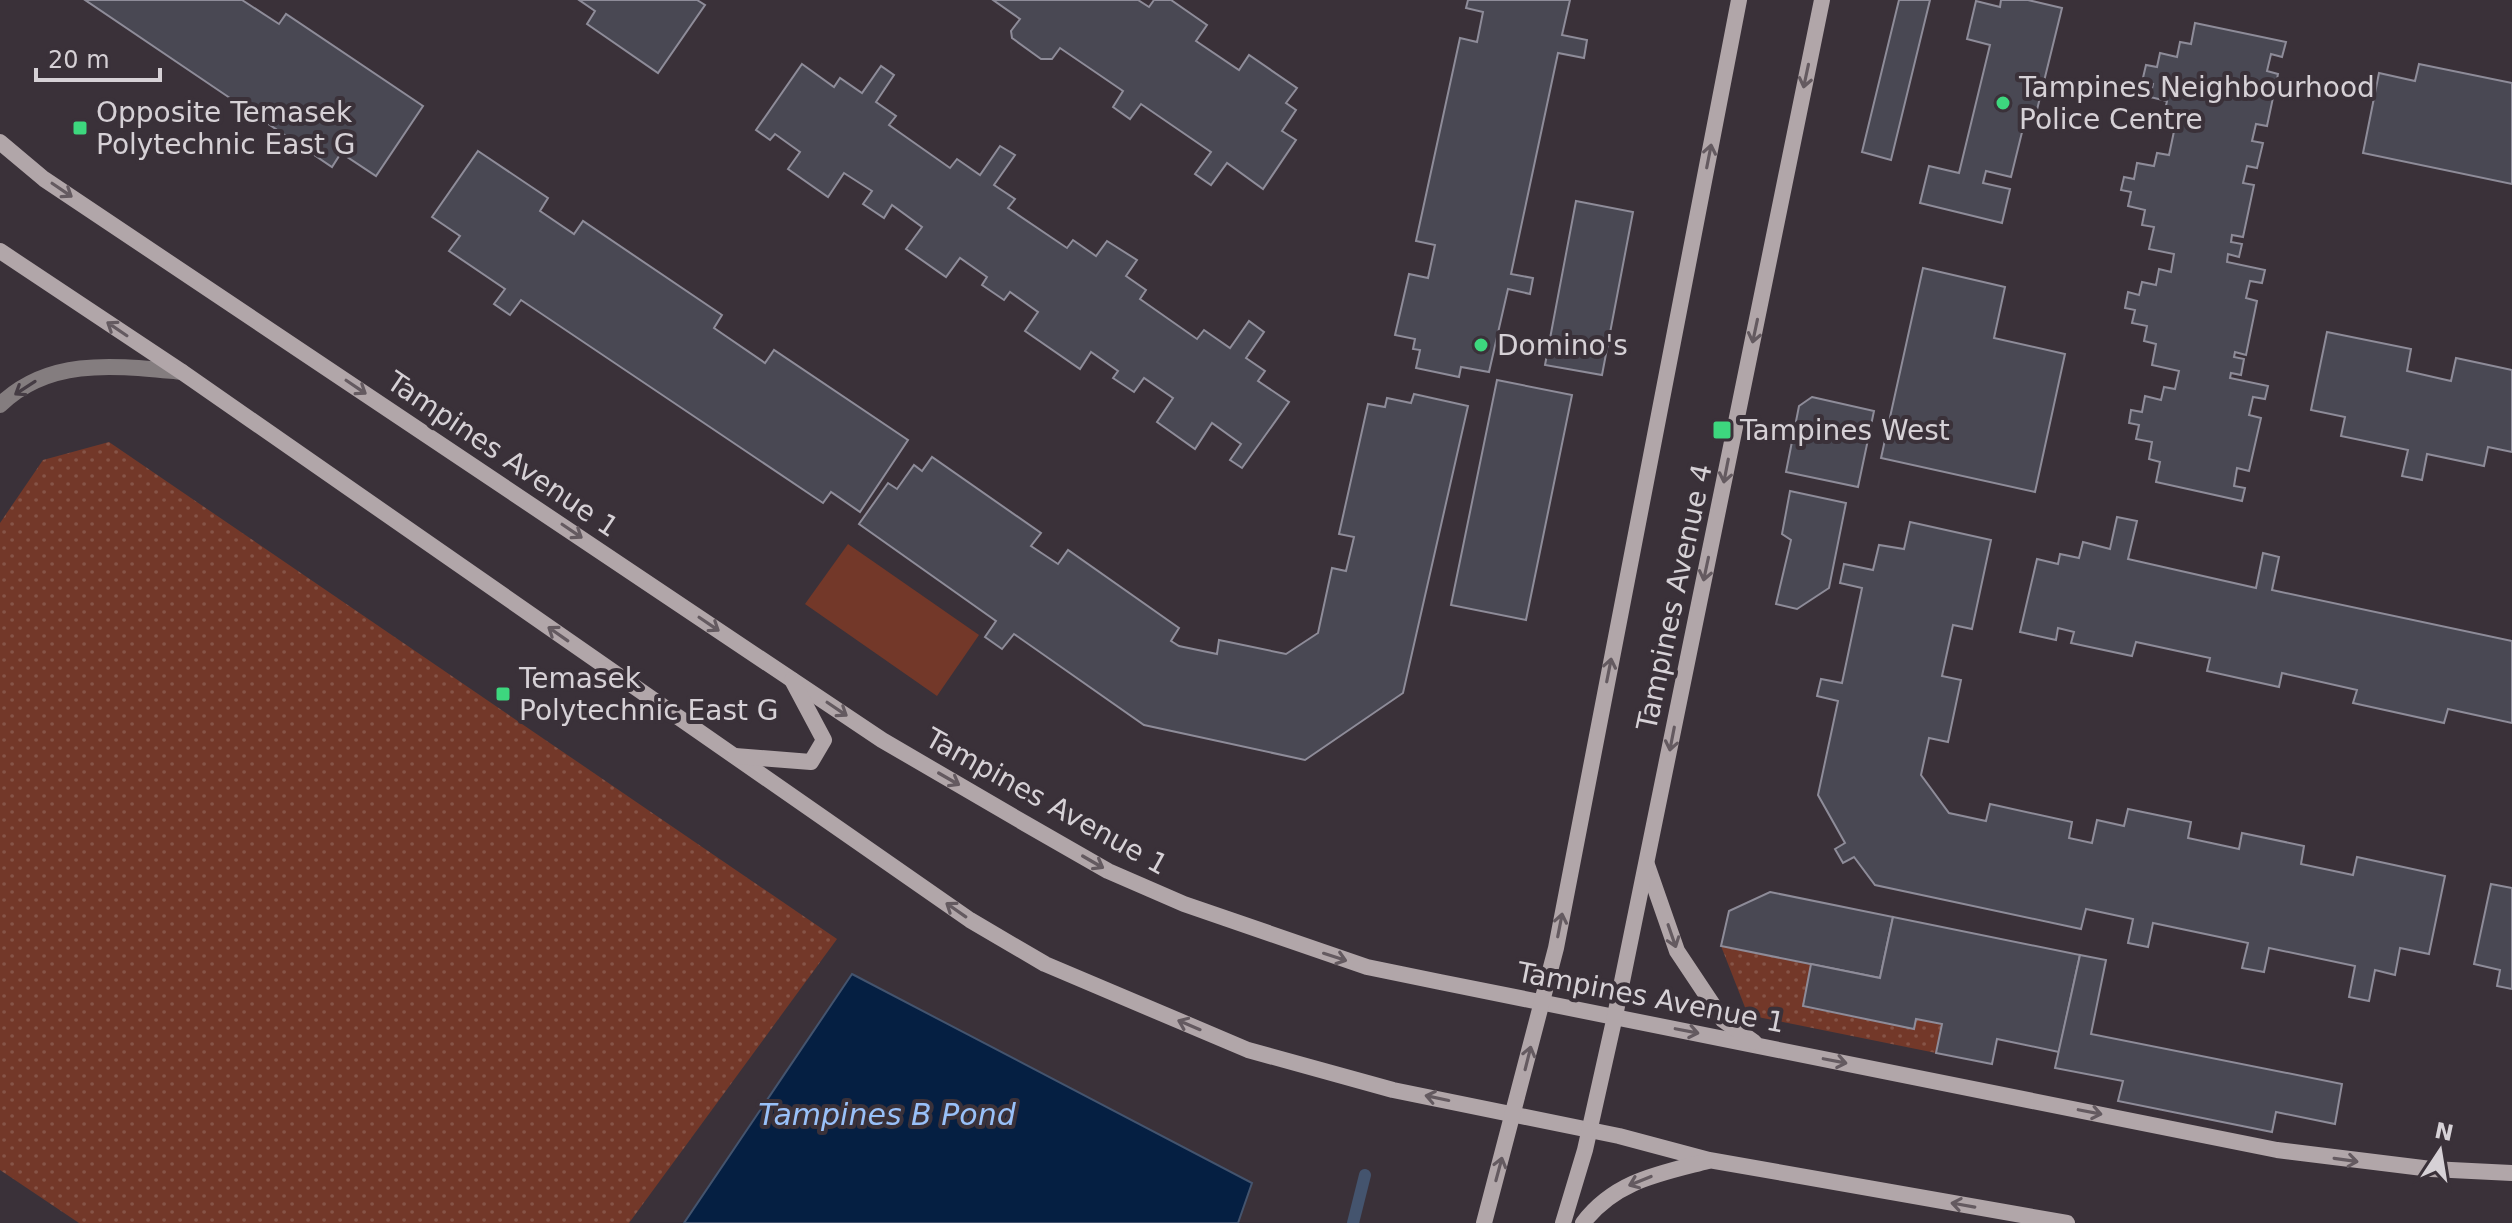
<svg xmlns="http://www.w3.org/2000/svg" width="2512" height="1223" font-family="'DejaVu Sans',sans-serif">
<defs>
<pattern id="grass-dots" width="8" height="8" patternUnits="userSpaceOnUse" patternTransform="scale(2)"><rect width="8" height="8" fill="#733829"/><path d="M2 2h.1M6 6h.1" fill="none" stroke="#865447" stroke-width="1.8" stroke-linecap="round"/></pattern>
</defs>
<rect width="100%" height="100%" fill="#3a3139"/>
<g fill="url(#grass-dots)">
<polygon points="109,442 837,939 629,1223 79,1223 0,1170 0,523 43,460"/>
<polygon points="1721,946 1811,964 1803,1007 1914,1029 1916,1019 1942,1024 1936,1053 1748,1015"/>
</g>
<polygon fill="#733829" points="848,544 979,635 937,696 805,604"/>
<polygon fill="#051f42" stroke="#44546e" stroke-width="2" points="852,974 1252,1183 1238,1223 684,1223"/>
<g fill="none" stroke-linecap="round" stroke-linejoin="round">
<polyline stroke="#44546e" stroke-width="12" points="1353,1223 1365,1175"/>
</g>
<g fill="#494853" stroke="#8e8c99" stroke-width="2">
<polygon points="85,0 242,0 279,24 286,14 423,106 376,176 341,153 332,167"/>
<polygon points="579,0 697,0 705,5 658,73 587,24 595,11"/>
<polygon points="993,0 1138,0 1149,7 1154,0 1171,0 1207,25 1196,41 1239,70 1249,55 1297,88 1286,103 1296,110 1282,131 1296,140 1263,189 1227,163 1211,185 1195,174 1211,152 1141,104 1130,119 1113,107 1123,91 1060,48 1052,59 1041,59 1012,38 1011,31 1020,19"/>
<polygon points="1468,0 1570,0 1562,35 1587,40 1584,58 1558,53 1511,274 1533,278 1530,294 1508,289 1489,372 1461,367 1459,377 1416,368 1420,350 1413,349 1415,339 1395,335 1409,274 1428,278 1435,245 1416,241 1460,38 1477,42 1483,12 1466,8"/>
<polygon points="1899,0 1930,0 1891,160 1862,152"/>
<polygon points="2001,0 2028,0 2062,8 2034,122 2025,120 2011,177 1986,171 1983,183 2010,189 2002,223 1920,203 1929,166 1959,173 1990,45 1967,39 1976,1 2000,7"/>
<polygon points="2195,23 2286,42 2282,57 2271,54 2267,71 2278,74 2267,126 2256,124 2252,141 2263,143 2257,168 2247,166 2243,183 2254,185 2243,237 2232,235 2231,242 2242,244 2239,257 2228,254 2227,262 2265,270 2262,283 2250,281 2246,298 2257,301 2246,355 2235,352 2234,357 2244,359 2241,375 2231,373 2230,378 2268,386 2265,399 2253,397 2249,415 2261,418 2249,471 2237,468 2234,486 2245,488 2242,501 2156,482 2160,462 2149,459 2152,442 2136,439 2139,425 2129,423 2131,410 2142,412 2145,396 2161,400 2164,387 2175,389 2179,371 2152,365 2156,344 2144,341 2147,326 2132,323 2135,310 2125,308 2128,292 2139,295 2142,282 2156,285 2159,269 2171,272 2174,254 2149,249 2154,227 2142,225 2145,210 2128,206 2131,192 2121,190 2124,177 2134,179 2137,163 2154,166 2157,153 2169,155 2177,117 2164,115 2167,101 2150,97 2153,84 2142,82 2146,65 2157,67 2160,53 2177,57 2180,42 2191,44"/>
<polygon points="802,64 834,87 840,78 862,93 881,66 894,75 876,102 896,116 889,125 950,168 957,159 980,175 1000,146 1015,155 994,185 1015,199 1008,208 1067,248 1073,240 1096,256 1107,241 1137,260 1126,276 1146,290 1140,299 1197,339 1204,330 1230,348 1249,321 1264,332 1246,358 1265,371 1258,381 1289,402 1242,468 1230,460 1241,444 1212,423 1195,449 1157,422 1173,398 1144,378 1134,392 1113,378 1118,371 1091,352 1080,369 1025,331 1038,312 1010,292 1004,300 982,285 987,277 960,258 946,277 906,249 922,227 892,205 884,218 863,204 872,191 844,173 828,197 788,169 800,152 775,134 770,140 756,130"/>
<polygon points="2419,64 2512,83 2512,184 2363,153 2379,73 2415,81"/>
<polygon points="478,151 548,198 540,211 574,234 583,221 722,315 714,328 765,363 774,350 908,440 860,512 831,492 823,503 521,300 510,315 494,304 505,289 449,251 460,236 432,217"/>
<polygon points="1576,201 1633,212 1602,375 1545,365"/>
<polygon points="1923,268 2005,287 1994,338 2065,354 2035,492 1881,458"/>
<polygon points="2327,332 2411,349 2407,371 2451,381 2456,358 2512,370 2512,452 2488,447 2484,466 2427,454 2422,480 2402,476 2408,450 2341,436 2345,417 2311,410"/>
<polygon points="1497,380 1572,395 1526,620 1451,605"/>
<polygon points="1414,394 1468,406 1403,693 1305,760 1144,725 1014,634 1002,649 985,637 996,621 859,524 888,483 897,489 914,465 922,471 932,457 1041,533 1031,546 1058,564 1068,550 1179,628 1171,641 1179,646 1217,654 1219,640 1286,654 1318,633 1332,568 1346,571 1354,537 1339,534 1368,404 1385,407 1387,398 1411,403"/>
<polygon points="1812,397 1874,411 1858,487 1786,472 1799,406"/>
<polygon points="1790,491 1846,503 1829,588 1797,609 1776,604 1791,540 1782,534"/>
<polygon points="2117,517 2137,521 2128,559 2256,588 2263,553 2279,557 2272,590 2512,641 2512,723 2448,709 2444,723 2353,703 2357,690 2282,673 2279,687 2207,671 2210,658 2136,642 2132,656 2071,643 2074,632 2058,628 2056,640 2020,632 2037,559 2058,564 2060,554 2079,558 2083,542 2110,549"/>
<polygon points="1910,522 1991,540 1972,629 1953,625 1942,676 1961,680 1948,742 1929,738 1921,775 1949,813 1986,821 1990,804 2072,822 2069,838 2092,843 2097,820 2124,826 2128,809 2191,822 2188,838 2239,849 2242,833 2304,846 2301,864 2353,875 2357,857 2445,876 2429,954 2400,948 2395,975 2375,970 2369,1001 2349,997 2355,966 2269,948 2264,972 2242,968 2248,943 2153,923 2148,947 2128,943 2133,919 2086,909 2081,929 1875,885 1854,857 1843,863 1835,849 1845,843 1818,795 1838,701 1817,696 1821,679 1842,683 1862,588 1840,583 1844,564 1873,570 1879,545 1904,549"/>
<polygon points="2491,884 2512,888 2512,989 2497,986 2500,970 2474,964"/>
<polygon points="1770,892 1893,917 1880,978 1721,946 1729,911"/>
<polygon points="1893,917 2080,955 2059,1052 1997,1039 1992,1064 1936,1053 1942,1024 1916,1019 1914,1029 1803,1006 1811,964 1880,978"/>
<polygon points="2080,955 2106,960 2091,1034 2342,1084 2335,1124 2276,1112 2272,1132 2118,1101 2123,1081 2055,1068"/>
</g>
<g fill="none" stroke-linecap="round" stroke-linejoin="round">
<path stroke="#847d7f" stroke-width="16" d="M0,405C50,356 118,366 182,372"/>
<g stroke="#b1a6a9" stroke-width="16">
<polyline points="0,142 44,179 882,740 1026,824 1108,871 1184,904 1367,967 1440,982 2277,1150 2431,1169 2512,1173"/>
<polyline points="0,251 182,372 970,920 1045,964 1248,1050 1393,1090 1619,1136 1709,1160 2067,1223"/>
<polyline points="735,756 811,762 824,740 792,680"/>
<polyline points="1647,865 1677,951 1723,1020 1754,1042"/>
<polyline points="1484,1223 1556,948 1739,0"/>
<polyline points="1563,1223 1585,1150 1615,1016 1822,0"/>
<path d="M1583,1223C1615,1181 1658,1174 1708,1161"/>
</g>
</g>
<defs><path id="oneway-shaft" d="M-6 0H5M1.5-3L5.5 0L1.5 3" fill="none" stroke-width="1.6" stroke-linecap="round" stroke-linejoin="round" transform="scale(2)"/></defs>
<g stroke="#645a60">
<use href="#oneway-shaft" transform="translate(1806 76) rotate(102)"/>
<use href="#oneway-shaft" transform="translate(1709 156) rotate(-79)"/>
<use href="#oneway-shaft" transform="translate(62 190) rotate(34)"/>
<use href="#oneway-shaft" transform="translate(117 329) rotate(-146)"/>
<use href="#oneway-shaft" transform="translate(1755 331) rotate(102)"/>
<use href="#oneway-shaft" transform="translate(356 387) rotate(34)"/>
<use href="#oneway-shaft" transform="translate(1726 471) rotate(101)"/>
<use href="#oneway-shaft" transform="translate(572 531) rotate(34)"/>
<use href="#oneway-shaft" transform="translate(1706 569) rotate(102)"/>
<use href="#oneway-shaft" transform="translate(709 624) rotate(34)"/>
<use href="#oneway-shaft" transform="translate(558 634) rotate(-145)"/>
<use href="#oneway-shaft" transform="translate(1609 670) rotate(-79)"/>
<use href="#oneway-shaft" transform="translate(837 709) rotate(34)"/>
<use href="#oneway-shaft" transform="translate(1672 739) rotate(101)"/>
<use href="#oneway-shaft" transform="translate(949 779) rotate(30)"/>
<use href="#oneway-shaft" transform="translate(1093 862) rotate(30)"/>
<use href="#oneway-shaft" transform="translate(956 910) rotate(-145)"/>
<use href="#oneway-shaft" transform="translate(1560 925) rotate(-79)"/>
<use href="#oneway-shaft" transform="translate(1672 936) rotate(71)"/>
<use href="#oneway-shaft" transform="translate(1335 957) rotate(18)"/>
<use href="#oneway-shaft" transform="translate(1189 1025) rotate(-157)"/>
<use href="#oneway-shaft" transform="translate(1687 1031) rotate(11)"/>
<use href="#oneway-shaft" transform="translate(1528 1058) rotate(-76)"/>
<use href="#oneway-shaft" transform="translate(1835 1061) rotate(11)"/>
<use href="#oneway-shaft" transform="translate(1437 1098) rotate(-168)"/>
<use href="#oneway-shaft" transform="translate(2090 1112) rotate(11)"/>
<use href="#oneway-shaft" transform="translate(2346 1160) rotate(8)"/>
<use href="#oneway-shaft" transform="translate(1499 1169) rotate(-75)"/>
<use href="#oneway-shaft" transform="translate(1640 1181) rotate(158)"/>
<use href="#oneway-shaft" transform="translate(1963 1205) rotate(-170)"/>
</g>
<use stroke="#453c44" href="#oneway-shaft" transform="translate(25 388) rotate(147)"/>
<g fill="#3dd77e" stroke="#3a3139" stroke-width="3">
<circle cx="2003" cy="103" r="8"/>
<rect x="72" y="120" width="16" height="16" rx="4"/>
<circle cx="1481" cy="345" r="8"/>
<rect x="1712" y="420" width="20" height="20" rx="4"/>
<rect x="495" y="686" width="16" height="16" rx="4"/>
</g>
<g text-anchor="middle" stroke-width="8" stroke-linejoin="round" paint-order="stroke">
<g font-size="28" fill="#d6d1d6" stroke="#3a3139" text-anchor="start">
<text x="2019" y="97">Tampines Neighbourhood<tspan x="2019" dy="32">Police Centre</tspan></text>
<text x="96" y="122">Opposite Temasek<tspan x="96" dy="32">Polytechnic East G</tspan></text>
<text x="1497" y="355">Domino's</text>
<text x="1740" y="440">Tampines West</text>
<text x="519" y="688">Temasek<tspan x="519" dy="32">Polytechnic East G</tspan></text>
</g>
<g font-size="28" fill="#d6d1d6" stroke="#3a3139">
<text transform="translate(503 454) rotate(34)" y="10">Tampines Avenue 1</text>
<text transform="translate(1674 597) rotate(-78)" y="10">Tampines Avenue 4</text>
<text transform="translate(1047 801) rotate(29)" y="10">Tampines Avenue 1</text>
<text transform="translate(1651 997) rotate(11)" y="10">Tampines Avenue 1</text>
</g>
<g font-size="30" font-style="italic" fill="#99c1f9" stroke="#3a3139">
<text x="887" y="1125">Tampines B Pond</text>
</g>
</g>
<g transform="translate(2440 1151) rotate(12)" stroke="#3a3139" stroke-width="6" paint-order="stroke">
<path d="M0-6L14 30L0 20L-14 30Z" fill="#d6d1d6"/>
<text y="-12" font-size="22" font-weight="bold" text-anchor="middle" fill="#d6d1d6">N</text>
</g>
<path d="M36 68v12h124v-12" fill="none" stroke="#d6d1d6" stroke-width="4"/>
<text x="48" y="68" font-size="24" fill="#d6d1d6" stroke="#3a3139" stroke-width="6" paint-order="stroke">20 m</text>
</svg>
